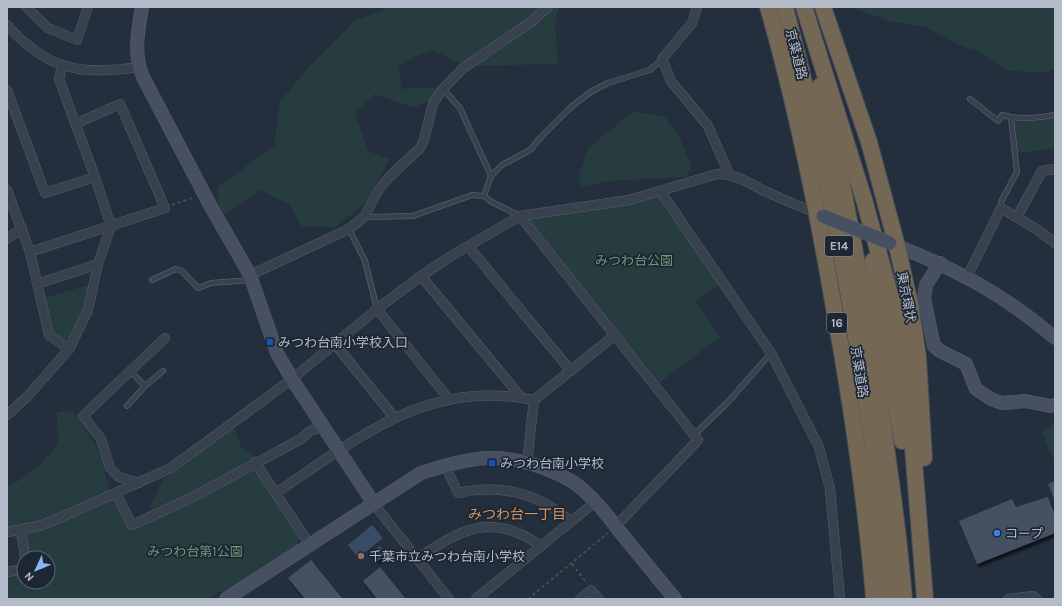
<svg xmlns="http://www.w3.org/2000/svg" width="1062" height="606" font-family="Karla,'Noto Sans JP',sans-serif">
<defs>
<filter id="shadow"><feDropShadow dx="2" dy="3.5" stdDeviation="1" flood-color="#0009"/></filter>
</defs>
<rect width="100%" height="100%" fill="#242f3e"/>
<g fill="#263c3f">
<polygon points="391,7 559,7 555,23 558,64 466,66 432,50 420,54 398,67 402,89 440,87 429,100 414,108 375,94 355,113 368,151 390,159 364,204 336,227 302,227 289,204 260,190 225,214 219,206 217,188 274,146 280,102 306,70 356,20"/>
<polygon points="850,7 1055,7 1055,68 1046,72 1009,71 976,50 963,47 925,27 889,21"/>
<polygon points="633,112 664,116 680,138 691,166 686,177 608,181 581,187 579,176 588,148"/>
<polygon points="1055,118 1055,148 1017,153 1013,121 1037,121"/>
<polygon points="661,196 720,284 695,302 720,337 660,382 526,219"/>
<polygon points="89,285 86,311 70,342 67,343 52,331 43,298"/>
<polygon points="73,411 100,453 111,498 116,496 130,528 151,518 151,505 163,480 233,425 241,447 256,457 248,468 255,465 303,538 297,542 300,546 232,588 219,592 208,599 7,599 7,573 24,571 24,582 48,582 48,558 28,558 26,542 7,536 7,485 11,486 40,465 58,444 57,412"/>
<polygon points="1055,421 1055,463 1042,433"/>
</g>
<polygon fill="#394c67" points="372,525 383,538 358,558 348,545"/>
<g fill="#455162" filter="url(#shadow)">
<polygon points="1055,481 1055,501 1048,484"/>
<polygon points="1048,497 1055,515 1055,533 977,564 959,521 1012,499 1016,507"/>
<polygon points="380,546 386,554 378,561 371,553"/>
<polygon points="311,560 342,598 340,599 305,599 288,578"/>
<polygon points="380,567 406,599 377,599 363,581"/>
</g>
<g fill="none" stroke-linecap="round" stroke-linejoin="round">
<g stroke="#565f6c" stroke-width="6">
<g id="lane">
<polyline points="443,89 460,108 491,176"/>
<path d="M970,99L998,121L1002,115C1019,120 1038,118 1055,115"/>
<polyline points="484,196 491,176 502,165 530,150 542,136 571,107 592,91 608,83 650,70 662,59"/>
<polyline points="1001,208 1001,202 1017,172 1011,118"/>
<polyline points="364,217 413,216 472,195 484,196 492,202 520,216"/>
<polyline points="349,229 365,261 377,309"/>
<polyline points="152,280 176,269 182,271 198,288 211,283 250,280"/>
<polyline points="130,371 145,386 163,371"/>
<polyline points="127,406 145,386"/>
<polyline points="695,434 728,402 771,353"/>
</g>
</g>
<g stroke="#565f6c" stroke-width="10">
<g id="street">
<polyline points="26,7 48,28 77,40 88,7"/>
<polyline points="697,7 692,23 662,59 671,81 708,126 729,174"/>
<path d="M7,25C48,71 80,75 139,67"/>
<polyline points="7,90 45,193 95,177"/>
<polyline points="7,190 30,252 49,335 69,349 27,397 7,415"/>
<polyline points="661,192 771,353 819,447 830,489 840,599"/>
<polyline points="520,216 698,440 616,526"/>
<polyline points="1017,217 1042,171 1055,169"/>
<polyline points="7,239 22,228"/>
<polyline points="468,246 571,371"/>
<polyline points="30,252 165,208 120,104 75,124"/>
<polyline points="250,275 349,229 364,217 378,191 388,178 420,148 424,140 433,103 443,89 462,69 531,22 548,7"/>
<polyline points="421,276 521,397"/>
<polyline points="967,277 1001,208 1038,230 1055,243"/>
<polyline points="37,284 98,264 111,226 95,177 59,79 62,66"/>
<polyline points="377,309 448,398"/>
<polyline points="335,344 394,417"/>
<polyline points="69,349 88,310 98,264"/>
<polyline points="255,462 310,545"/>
<polyline points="527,463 534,400 615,335"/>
<path d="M445,465L458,493C500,484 539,493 571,522"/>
<polyline points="139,483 119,477 110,468 101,439 83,416 165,338"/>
<polyline points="116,493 132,525 191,498 301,439 310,431 323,427"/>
<path d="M276,493C358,438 428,378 534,400"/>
<polyline points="374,504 449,599"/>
<polyline points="21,530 25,558"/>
<path d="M7,532L39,526L55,520L171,468L292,379L377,309L421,276L451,256L520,216L629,200L717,174C739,174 751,185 771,194C786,201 802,207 817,213"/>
<path d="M417,559C461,529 492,511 541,546"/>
<polyline points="7,572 24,569"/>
<polyline points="476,599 595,502"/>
<polyline points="580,599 591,590 599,599"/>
<polyline points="1008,599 1033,596 1037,599"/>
</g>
</g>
<g stroke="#565f6c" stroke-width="14">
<g id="secondary">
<path d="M142,7C138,31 133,54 143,77L210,205L250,275L277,353L292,379L374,504"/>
<path d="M890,243C955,269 1001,292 1055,338"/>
<polyline points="940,263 926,285 924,299 934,346 940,351 966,364 976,389 991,399 1002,403 1026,401 1050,406 1055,405"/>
<path d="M226,599L421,473C443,466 466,459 489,458C517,457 550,468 573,482C592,495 607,515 621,533C639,555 657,577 675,599"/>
</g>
</g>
<g stroke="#434c59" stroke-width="18">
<g id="highway">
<path d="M768,7C796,104 816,203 833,302C851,401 866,499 874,599"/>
<path d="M785,7C836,200 872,400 890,599"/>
<polyline points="804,7 865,203 897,320 908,385 925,599"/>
<polyline points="823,7 869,142 897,246 910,304 918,357 924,458"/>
<path d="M820,86C843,180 860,275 875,371C886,447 898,523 904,599"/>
<polyline points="873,261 902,441"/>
</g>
</g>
<g stroke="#44595c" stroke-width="1.5" stroke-dasharray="3 3" stroke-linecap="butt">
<polyline points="172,205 195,197"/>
<polyline points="572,564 587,583"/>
<polyline points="528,599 608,533"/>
</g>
<use href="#lane" stroke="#38414e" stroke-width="4.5"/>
<use href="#street" stroke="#38414e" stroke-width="9"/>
<use href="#secondary" stroke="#465061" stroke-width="13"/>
<use href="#highway" stroke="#746855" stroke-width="16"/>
<g stroke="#565f6c" stroke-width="14" stroke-linecap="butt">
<polyline id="secondary-bridge" points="823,216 890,243"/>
</g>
<use href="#secondary-bridge" stroke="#465061" stroke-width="13"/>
</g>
<g fill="#1a4fb4" stroke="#1d2633" stroke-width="1.5">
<rect x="266" y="338" width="8" height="8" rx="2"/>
<rect x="488" y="459" width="8" height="8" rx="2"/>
</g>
<circle fill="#3f7fe0" stroke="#1d2633" stroke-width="1.5" cx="997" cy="533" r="4"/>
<circle fill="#8d6e63" stroke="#1d2633" stroke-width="1.5" cx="361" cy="556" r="4"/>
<g text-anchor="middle" stroke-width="3.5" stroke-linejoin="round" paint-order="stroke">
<g fill="#1d2633" stroke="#878f9c" stroke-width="1">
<rect x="825" y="236" width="28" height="20" rx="3"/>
<rect x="827" y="313" width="20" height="20" rx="3"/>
</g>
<g font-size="12" font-weight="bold" fill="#b4bcc9">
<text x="839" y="250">E14</text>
<text x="837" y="327">16</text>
</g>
<g font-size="13" fill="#b4bcc9" stroke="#1d2633">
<text transform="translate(797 54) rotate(76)" y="5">京葉道路</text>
<text transform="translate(907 297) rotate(79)" y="5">東京環状</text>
<text transform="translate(860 372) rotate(81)" y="5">京葉道路</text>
</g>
<g font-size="13" fill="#6b9a76" stroke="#1d2633">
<text x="634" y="265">みつわ台公園</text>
<text x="195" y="556">みつわ台第1公園</text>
</g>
<g font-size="13" fill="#b4bcc9" stroke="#1d2633" text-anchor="start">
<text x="278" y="347">みつわ台南小学校入口</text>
<text x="500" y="468">みつわ台南小学校</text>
<text x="1005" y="538">コープ</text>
<text x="369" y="561">千葉市立みつわ台南小学校</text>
</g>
<g font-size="14" fill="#d59563" stroke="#1d2633">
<text x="517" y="519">みつわ台一丁目</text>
</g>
</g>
<rect width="1062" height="606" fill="none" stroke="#b4bcc9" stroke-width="16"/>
<g transform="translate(36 570) rotate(226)"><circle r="19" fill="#1d2633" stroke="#59626f"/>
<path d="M0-3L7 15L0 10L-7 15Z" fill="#8ab4f8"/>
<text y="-6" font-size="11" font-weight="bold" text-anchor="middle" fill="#b4bcc9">N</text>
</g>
</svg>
